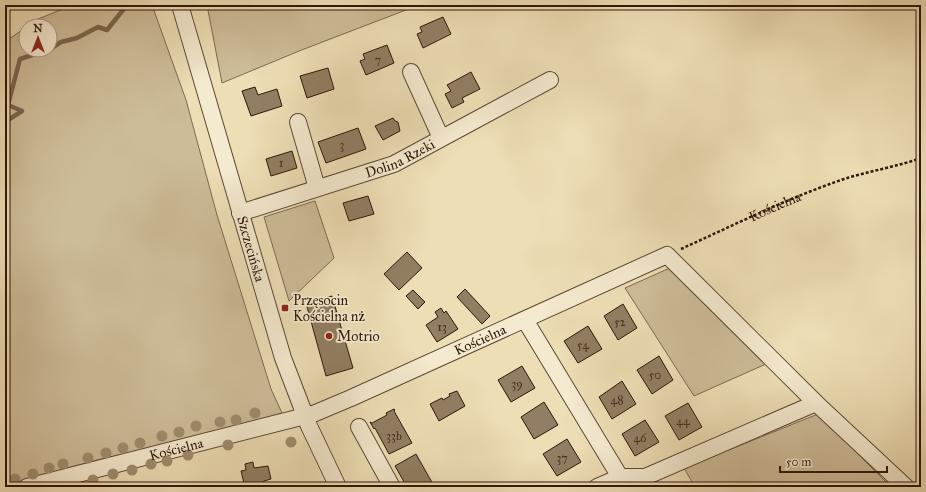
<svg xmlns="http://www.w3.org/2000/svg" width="926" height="492" font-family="'IM FELL Great Primer',serif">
<rect width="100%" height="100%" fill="#eedeb5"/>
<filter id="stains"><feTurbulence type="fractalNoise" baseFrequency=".005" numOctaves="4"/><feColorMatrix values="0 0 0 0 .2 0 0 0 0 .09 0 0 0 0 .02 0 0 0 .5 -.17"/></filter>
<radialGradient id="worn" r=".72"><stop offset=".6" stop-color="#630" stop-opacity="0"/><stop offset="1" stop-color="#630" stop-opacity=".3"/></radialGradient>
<g fill="#cdbc98" stroke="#7e6951">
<polygon points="73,5 152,5 186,100 217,215 271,389 282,413 199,438 101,459 5,485 5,42 26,27 26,50 50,50 50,26 28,26 38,19"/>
<polygon points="207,5 419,5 299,51 222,83"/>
<polygon points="315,201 334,258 289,301 264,217"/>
<polygon points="672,267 766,364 694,396 625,288"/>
<polygon points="818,414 891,487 695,487 684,468"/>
</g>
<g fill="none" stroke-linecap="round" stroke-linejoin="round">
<g stroke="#7a654e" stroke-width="4.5">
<polyline points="50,49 61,42 77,38 98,27 107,30 127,5"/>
<polyline points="5,122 22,111 8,105 20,59 48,50"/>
</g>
</g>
<g fill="#927e63" stroke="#2e160a">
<polygon points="443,17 451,34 423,48 417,34 422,32 420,27"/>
<polygon points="387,45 394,63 366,75 360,61 365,59 363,54"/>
<polygon points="328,68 334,89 307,98 300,76"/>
<polygon points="471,72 480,89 462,98 464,102 452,108 445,94 451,91 447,85"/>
<polygon points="255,87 258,95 277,89 282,106 251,116 242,91"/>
<polygon points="393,118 395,121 398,122 400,131 383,140 375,126"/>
<polygon points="358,128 366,149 326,163 318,142"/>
<polygon points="292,151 297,168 271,176 266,159"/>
<polygon points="368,196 374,214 349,221 343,203"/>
<polygon points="407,252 422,268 399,290 384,274"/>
<polygon points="465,289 490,316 482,324 457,297"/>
<polygon points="413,290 425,302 418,309 406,296"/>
<polygon points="332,296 353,368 326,376 306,303"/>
<polygon points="623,304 637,328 618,340 604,316"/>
<polygon points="441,308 444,313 446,311 458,329 437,342 426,325 438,317 435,312"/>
<polygon points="588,326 602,349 578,363 564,341"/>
<polygon points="659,356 673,380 652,394 637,370"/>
<polygon points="522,366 535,388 511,402 498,380"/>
<polygon points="622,381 636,404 612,419 599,397"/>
<polygon points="457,391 465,406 439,421 430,404 442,398 443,400 450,396 449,394"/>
<polygon points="544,402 558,425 534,439 521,417"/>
<polygon points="688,403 702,427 679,440 665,416"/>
<polygon points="394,409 395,410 394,411 412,443 389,454 375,428 374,429 370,422 372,423 387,415 386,413"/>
<polygon points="645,420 659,442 635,456 622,434"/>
<polygon points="567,439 581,462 557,476 543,454"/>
<polygon points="416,454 434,486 432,487 407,487 395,466"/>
<polygon points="253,462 254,468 268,466 271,479 264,481 264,482 245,487 241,471 246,470 245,464"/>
</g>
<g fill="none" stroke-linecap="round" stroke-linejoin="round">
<g stroke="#5e4835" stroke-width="18">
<g id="minor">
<path id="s2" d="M180,5L283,358L309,426L338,487"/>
<polyline points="411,72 441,138"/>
<polyline points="298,122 317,188"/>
<path id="s3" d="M240,213L394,164L550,80"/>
<polyline points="525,320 620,477"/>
<polyline points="359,427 392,487"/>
<path id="s4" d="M27,487L313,414L351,398L667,255L816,403L906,487"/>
<polyline points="597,487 620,477 645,477 816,403"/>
</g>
</g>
<path stroke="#2e160a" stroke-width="2.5" stroke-dasharray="3 2" stroke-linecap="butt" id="s1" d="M681,249C734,225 788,198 844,179C869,171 896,167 921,158"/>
<use href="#minor" stroke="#f4eacf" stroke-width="16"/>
</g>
<g fill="#9f8c6f">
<circle cx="255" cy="413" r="5.5"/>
<circle cx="236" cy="420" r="5.5"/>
<circle cx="220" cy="422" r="5.5"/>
<circle cx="196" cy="426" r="5.5"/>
<circle cx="179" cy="432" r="5.5"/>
<circle cx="162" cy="436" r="5.5"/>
<circle cx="291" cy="442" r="5.5"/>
<circle cx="140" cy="443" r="5.5"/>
<circle cx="228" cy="445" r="5.5"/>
<circle cx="123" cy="448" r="5.5"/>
<circle cx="106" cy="453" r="5.5"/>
<circle cx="188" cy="455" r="5.5"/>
<circle cx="88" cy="458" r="5.5"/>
<circle cx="167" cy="461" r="5.5"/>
<circle cx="63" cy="464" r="5.5"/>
<circle cx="151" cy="464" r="5.5"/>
<circle cx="49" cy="468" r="5.5"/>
<circle cx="132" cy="470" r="5.5"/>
<circle cx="33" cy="474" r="5.5"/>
<circle cx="113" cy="474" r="5.5"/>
<circle cx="15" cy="479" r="5.5"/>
<circle cx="93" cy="480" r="5.5"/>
</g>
<g fill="#8f2418" stroke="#f4eacf" stroke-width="1.5">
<rect x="281" y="304" width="8" height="8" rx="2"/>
<circle cx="329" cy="336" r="4"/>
</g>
<g text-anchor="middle" stroke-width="3.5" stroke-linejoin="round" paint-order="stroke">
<g font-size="12" fill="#473020">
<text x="378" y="64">7</text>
<text x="342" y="149">3</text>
<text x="281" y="167">1</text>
<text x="620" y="326">52</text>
<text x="442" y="331">13</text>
<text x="583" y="349">54</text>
<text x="655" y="379">50</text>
<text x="517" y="388">39</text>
<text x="617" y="404">48</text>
<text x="683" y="425">44</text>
<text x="394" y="440">33b</text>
<text x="640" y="442">46</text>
<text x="562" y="462">37</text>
</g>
<g font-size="14" fill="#2e160a" stroke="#f4eacf">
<text dy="5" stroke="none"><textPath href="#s3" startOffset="169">Dolina Rzeki</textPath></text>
<text dy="5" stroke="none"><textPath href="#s1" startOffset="103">Kościelna</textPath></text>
<text dy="5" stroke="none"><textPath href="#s2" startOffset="254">Szczecińska</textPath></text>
<text dy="5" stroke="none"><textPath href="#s4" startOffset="478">Kościelna</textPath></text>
<text dy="5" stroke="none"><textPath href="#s4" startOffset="154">Kościelna</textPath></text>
</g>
<g font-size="14" fill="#2e160a" stroke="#f4eacf" text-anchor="start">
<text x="293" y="305">Przęsocin<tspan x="293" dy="16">Kościelna nż</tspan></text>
<text x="337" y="341">Motrio</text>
</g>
</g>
<rect width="926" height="492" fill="none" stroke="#eedeb5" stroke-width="20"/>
<rect x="6" y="6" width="914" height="480" fill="none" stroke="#2e160a" stroke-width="2"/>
<rect x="10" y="10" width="906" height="472" fill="none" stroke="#2e160a"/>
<g transform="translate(38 38)"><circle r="19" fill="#f4eacf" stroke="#a59580"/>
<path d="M0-3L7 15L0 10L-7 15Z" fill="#8f2418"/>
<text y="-6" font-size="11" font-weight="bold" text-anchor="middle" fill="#2e160a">N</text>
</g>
<path d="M780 466v6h107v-6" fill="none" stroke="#2e160a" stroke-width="2"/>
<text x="786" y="466" font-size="12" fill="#2e160a" stroke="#f4eacf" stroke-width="3" paint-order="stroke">50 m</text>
<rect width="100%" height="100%" filter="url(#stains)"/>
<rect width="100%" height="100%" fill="url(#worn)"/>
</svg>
